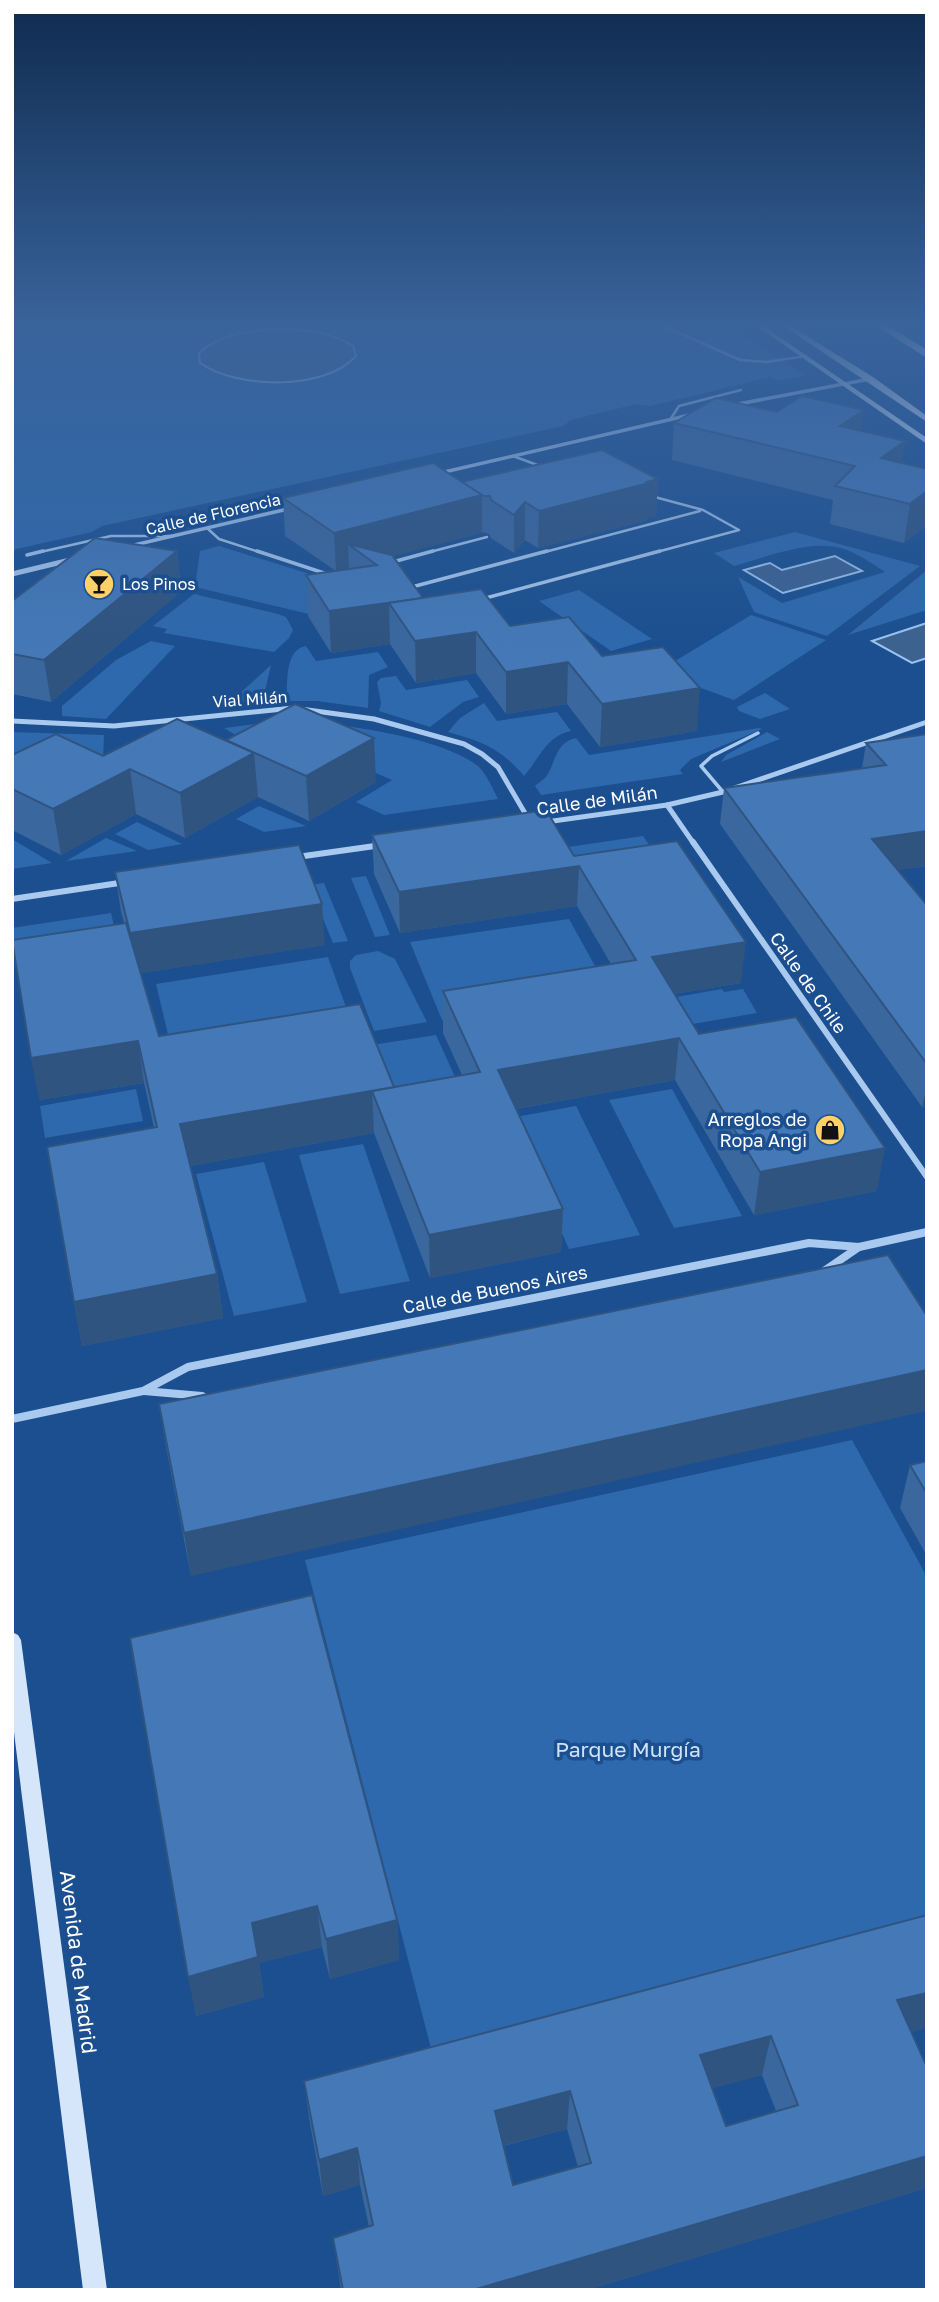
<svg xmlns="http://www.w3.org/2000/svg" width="939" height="2302" font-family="'Golos Text',sans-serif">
<rect width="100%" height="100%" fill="#1b4f8f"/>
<g fill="#2e69ad">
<polygon points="12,325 724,325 806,375 780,381 770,377 650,406 636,404 571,420 563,426 102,526 92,532 12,550"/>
<path d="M795,532L920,566L827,636L754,612L738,577L782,603L885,572C873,564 860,555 847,550C813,537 767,557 734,566L714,553Z"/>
<polygon points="219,546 329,580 309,614 195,587 200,551"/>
<polygon points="927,570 927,610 848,635"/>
<polygon points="579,590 652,639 611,651 539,601"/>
<polygon points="194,594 278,614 286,617 293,630 289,638 274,652 164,633 167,629 153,626"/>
<polygon points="751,615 826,640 734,700 657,672"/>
<polygon points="151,641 175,646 106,719 62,716 62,706 116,660"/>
<path d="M306,646L316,661L378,652L388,667L369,675L368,708L317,701H286C288,682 284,650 306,646Z"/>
<polygon points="271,665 262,704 227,708 222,702 231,701 229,696 238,695"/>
<polygon points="396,676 406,690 467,680 479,697 463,702 430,727 379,711 381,703 377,682 381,678"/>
<polygon points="765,693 790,709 760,719 739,711 737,707"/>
<path d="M484,703L497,721L557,712L571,731C546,736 540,758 524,776C500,748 483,742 448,732L460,718Z"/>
<path d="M287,720C335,723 442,736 479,767C487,775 493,789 498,799L384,815L356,802L392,780L297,739L267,754L224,728Z"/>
<path d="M759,728L762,729L691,759L680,770L683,774L541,795L535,786C539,782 545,779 548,774C556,759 557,742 576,738L589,755Z"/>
<polygon points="12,732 104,735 103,762 12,795"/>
<polygon points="767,732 780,739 721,762 726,755"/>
<polygon points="259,806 306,826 264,832 236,819"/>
<polygon points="137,822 182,844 148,850 115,834"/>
<polygon points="643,836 669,874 578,889 555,849"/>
<polygon points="106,838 137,851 66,861"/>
<polygon points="12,839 52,863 12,869"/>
<polygon points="366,876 390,935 375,937 351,878"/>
<polygon points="324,883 348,941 333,943 309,885"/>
<polygon points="111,913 122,960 19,976 12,928"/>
<polygon points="569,919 610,993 442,1020 410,942"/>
<polygon points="378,951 395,959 427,1022 374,1031 350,968 350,961 356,955"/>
<polygon points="328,957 356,1035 175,1064 156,984"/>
<polygon points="722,989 724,992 743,989 757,1013 675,1027 659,1000"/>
<polygon points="436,1035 471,1112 402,1124 372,1045"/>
<polygon points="136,1089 143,1121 45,1138 40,1106"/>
<polygon points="672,1089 742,1216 674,1228 609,1100"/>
<polygon points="576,1106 640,1235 569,1249 510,1118"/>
<polygon points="363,1144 410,1281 340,1294 299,1155"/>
<polygon points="264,1162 307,1302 234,1316 196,1174"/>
<polygon points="852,1440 927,1577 927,1934 435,2064 305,1560"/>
</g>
<g fill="#3c6290" stroke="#9cc4f0" stroke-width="2">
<path d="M288,329C312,331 332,333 353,346L356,356C325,391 237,389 200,363L199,353C223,331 256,330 288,329Z"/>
<polygon points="835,556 862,571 783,593 744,570 770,563 782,570"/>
<polygon points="927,623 927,658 912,663 872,641"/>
</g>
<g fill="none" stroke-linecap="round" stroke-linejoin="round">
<g stroke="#a9c9ee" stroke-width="2.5">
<polyline points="666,327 740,360 766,362 806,356"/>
<polyline points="670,420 679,406 741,390"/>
<polyline points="513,456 540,466"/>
<polyline points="651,496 703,510 739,530 653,553"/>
<polyline points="207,528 219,539 262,553"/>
<polyline points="36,553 111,536 172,536"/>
<polyline points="426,553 487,537"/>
<polyline points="541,553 700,511"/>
</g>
<g stroke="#a9c9ee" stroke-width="3.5">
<polyline points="257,551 330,575"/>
<polyline points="27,555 43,551"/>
<polyline points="389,563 433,551"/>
<polyline points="408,588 547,551"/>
<polyline points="482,599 660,551"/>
<polyline points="723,792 701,766 712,756 758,733"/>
</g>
<g stroke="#a9c9ee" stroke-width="3.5">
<polyline points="733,405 870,379"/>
<polyline points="440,473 694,414"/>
<polyline points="130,546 292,508"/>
</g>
<g stroke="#a9c9ee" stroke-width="5">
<polyline points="12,574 70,560"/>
<polyline points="12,721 114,726 293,708 374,719 464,744 482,754 498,767 529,820"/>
<polyline points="667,805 694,844"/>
<polyline points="546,822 667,805 723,792 927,722"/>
</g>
<g stroke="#a9c9ee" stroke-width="6">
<polyline points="693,842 927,1177"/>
<polyline points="297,857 382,845"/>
<polyline points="12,899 126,882"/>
</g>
<g stroke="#a9c9ee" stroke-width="8">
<polyline points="824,1271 859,1247"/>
<polyline points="144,1391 202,1396"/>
<polyline points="12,1419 143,1391 188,1367 809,1243 859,1247 927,1232"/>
</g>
<g fill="#d6e6fa" fill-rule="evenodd">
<polygon points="755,325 762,325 927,438 927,444"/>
<polygon points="782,325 789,325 873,377 927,416 927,422"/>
<polygon points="12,1632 18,1635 21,1640 107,2290 83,2290 12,1716"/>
</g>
<polygon fill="#fff" fill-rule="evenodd" points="875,325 887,325 927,350 927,358"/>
</g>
<g fill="#3a679d" fill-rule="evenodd">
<polygon points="674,423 861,431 901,463 927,469 927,525 904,543 830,524 833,500 672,460"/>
<polygon points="658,479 656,516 647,518 647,520 538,548 525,540 514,553 491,538 489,534 482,532 392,556 423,598 602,656 697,731 600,747 567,704 506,714 476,673 416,683 390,644 331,653 308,616 306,575 336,571 285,536 283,498 461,482"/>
<polygon points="177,551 181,591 51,702 12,694 12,601"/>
<polygon points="927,734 927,866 898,870 927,905 927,1106 922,1107 720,824 724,788 862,768 866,743"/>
<polygon points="227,741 376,782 309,821 258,797 185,838 136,814 61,855 12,830 12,755 103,756"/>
<polygon points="372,835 574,856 741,983 674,994 699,1034 877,1191 754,1215 675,1080 516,1109 563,1209 561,1252 430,1278 374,1133 190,1166 217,1274 223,1318 82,1346 74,1302 154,1128 144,1083 39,1100 124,923 121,912 115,872 325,945 141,973 159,1036 394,1087 462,1075 443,1033 443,991 611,964 577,906 400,933 374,874"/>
<polygon points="888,1255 191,1576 166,1447 159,1404"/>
<polygon points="927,1461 927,1556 900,1508 910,1465"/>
<polygon points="130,1638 397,1920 399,1960 330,1979 322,1947 259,1963 264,1997 196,2016"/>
<path d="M927,1915V2028L911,2032L927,2188L587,2290H341L333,2238L369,2227L360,2185L323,2196L309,2118L304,2081ZM762,2075L776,2111L726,2126L712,2088ZM567,2129L578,2167L513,2185L503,2146Z"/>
</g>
<g fill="#305480">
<polygon points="864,410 859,446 835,463 840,426"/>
<polygon points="905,441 899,478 881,458"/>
<polygon points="658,479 656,516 647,518 647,520 538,548 539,511"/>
<polygon points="927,491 927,525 904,543 910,504"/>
<polygon points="482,495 482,533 372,562 348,544 349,568 336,571 334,533"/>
<polygon points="525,502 525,540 514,553 514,515"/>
<polygon points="177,551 181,591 51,702 44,660"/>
<polygon points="423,598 389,603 390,644 331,653 329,611"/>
<polygon points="476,632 476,673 416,683 415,641"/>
<polygon points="568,662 567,704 506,714 506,672"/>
<polygon points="700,688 697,731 600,747 602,704"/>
<polygon points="374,738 376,782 309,821 306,776"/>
<polygon points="254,753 258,797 185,838 180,793"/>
<polygon points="130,769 136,814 61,855 53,809"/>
<polygon points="927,831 927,866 866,875 872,839"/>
<polygon points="579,866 577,906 400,933 399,892"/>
<polygon points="322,904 325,945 136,974 130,933"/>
<polygon points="746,942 741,983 649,998 652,957"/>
<polygon points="679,1038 675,1080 498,1112 498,1070"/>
<polygon points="138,1041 144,1083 39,1100 31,1058"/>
<polygon points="927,1085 927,1106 922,1107"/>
<polygon points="394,1087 372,1091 374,1133 185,1167 180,1124"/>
<polygon points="885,1148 877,1191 754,1215 760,1172"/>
<polygon points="563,1209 561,1252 430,1278 429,1235"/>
<polygon points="217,1274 223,1318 82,1346 74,1302"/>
<polygon points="927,1370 927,1411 191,1576 184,1533"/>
<polygon points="317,1906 322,1947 259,1963 264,1997 196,2016 188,1977 252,1923"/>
<polygon points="397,1920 399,1960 330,1979 326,1939"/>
<polygon points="927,1993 927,2028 884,2039 897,2000"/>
<polygon points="771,2036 762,2075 693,2093 700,2055"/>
<polygon points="570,2091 567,2129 494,2148 495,2111"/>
<polygon points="357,2148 360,2185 323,2196 319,2160"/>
<polygon points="927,2156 927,2188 587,2290 473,2290"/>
</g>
<g fill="#4478b7" stroke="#305480" stroke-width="2" fill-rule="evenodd">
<polygon points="802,396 864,410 840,426 905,441 881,458 927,469 927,491 910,504 835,486 855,466 674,423 716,398 777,412"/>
<polygon points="602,450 658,479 647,482 649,483 539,511 525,502 514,515 491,500 490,496 484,496 461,482"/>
<polygon points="433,463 482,495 334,533 283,498"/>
<polygon points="95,538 177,551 44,660 12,654 12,601"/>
<polygon points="348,544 392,555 423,598 329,611 306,575 377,565"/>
<polygon points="481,589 510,626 569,617 602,656 663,647 700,688 602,704 568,662 506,672 476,632 415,641 389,603"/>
<polygon points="295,704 374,738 306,776 226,740"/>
<polygon points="177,719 254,753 180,793 130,769 53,809 12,789 12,755 56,734 103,756"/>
<polygon points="927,734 927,831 872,839 927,905 927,1064 724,788 886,765 866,743"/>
<polygon points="546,810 574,856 677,841 746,942 652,957 699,1034 796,1017 885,1148 760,1172 679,1038 498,1070 563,1209 429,1235 372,1091 480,1072 443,991 636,960 579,866 399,892 372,835"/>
<polygon points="299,845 322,904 130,933 115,872"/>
<polygon points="126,923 159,1036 360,1004 394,1087 180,1124 217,1274 74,1302 47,1147 157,1127 138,1041 31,1058 12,940"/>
<polygon points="888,1255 927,1316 927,1370 184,1533 159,1404"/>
<polygon points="927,1461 927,1494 910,1465"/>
<polygon points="312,1595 397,1920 326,1939 317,1906 252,1923 258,1957 188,1977 130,1638"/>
<path d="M927,1915V1993L897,2000L927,2067V2156L473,2290H343L333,2238L373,2225L357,2148L319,2160L304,2081ZM771,2036L798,2105L726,2126L700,2055ZM570,2091L591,2163L513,2185L495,2111Z"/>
</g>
<linearGradient id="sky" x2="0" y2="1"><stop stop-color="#0f2b4f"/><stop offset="0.5" stop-color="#39639b"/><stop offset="1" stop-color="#39639b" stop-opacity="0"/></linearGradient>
<rect width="939" height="647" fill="url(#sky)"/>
<defs>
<g id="bar-disc" transform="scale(1.575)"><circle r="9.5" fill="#ffd166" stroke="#1b4f8f"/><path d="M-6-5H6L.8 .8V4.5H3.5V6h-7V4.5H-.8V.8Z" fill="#111"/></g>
<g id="shop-disc" transform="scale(1.575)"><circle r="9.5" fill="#ffd166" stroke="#1b4f8f"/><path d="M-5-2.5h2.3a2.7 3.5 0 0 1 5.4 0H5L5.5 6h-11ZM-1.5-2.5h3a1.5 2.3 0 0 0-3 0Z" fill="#111"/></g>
</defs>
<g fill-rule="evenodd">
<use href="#bar-disc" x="99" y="584"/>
<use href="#shop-disc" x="830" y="1130"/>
</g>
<g text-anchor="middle" stroke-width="7" stroke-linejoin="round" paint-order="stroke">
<g font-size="16" fill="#fff" stroke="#1b4f8f">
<text transform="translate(213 514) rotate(-13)" y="6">Calle de Florencia</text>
<text transform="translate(250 699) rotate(-4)" y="6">Vial Milán</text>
</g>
<g font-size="16" fill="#fff" stroke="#1b4f8f" text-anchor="start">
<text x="122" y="590">Los Pinos</text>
</g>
<g font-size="18" fill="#fff" stroke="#1b4f8f">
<text transform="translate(597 801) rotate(-8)" y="6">Calle de Milán</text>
<text transform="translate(808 983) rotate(55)" y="6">Calle de Chile</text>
<text transform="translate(495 1290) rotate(-11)" y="6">Calle de Buenos Aires</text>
</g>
<g font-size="18" fill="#fff" stroke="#1b4f8f" text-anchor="end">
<text x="807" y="1126">Arreglos de<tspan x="807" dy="21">Ropa Angi</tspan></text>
</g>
<g font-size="21" fill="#cfe3fa" stroke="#1b4f8f">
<text x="628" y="1757">Parque Murgía</text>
</g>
<g font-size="21" fill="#fff" stroke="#1b4f8f">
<text transform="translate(78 1962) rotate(83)" y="7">Avenida de Madrid</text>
</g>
</g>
<rect width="939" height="2302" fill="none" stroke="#ffffff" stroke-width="28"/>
</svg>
